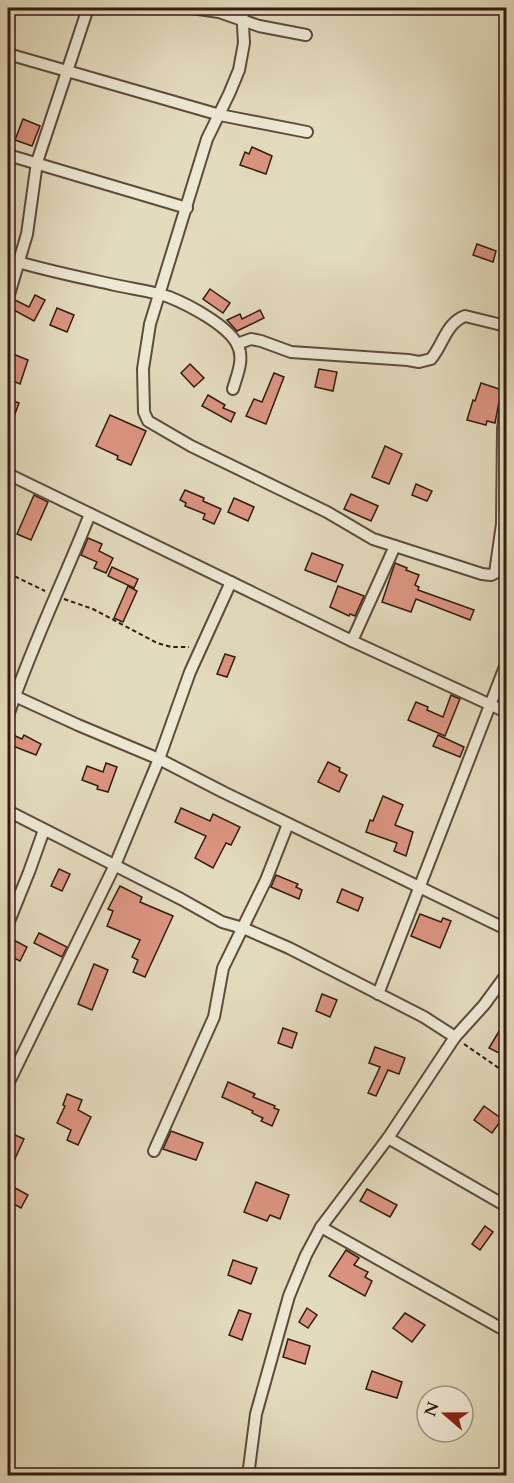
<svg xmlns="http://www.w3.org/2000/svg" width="514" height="1483" font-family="Cardo,serif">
<rect width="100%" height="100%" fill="#e3dbbd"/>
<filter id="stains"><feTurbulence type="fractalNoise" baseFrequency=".00333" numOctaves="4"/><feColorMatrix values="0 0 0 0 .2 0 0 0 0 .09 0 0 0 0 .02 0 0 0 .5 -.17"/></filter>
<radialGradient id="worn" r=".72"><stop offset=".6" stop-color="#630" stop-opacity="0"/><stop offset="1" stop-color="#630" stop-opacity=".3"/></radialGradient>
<g fill="#db9481" stroke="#331b10" stroke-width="1.5">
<polygon points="23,119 40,126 32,146 15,140"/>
<polygon points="252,147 272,156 266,174 240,165 245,152 249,154"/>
<polygon points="477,244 496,251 493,262 473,255"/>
<polygon points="210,289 230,303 223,313 203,299"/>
<polygon points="35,295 45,300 34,321 10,308 15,300 29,307"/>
<polygon points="57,308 74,315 67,332 50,325"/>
<polygon points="260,310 264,318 237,331 227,320 240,314 242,319"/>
<polygon points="8,352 28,360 20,384 8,379"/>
<polygon points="190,364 204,378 194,387 181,373"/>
<polygon points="319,369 337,372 333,391 315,387"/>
<polygon points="274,373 284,377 266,424 246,416 254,399 262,402"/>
<polygon points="481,383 505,391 499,402 495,423 487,421 486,425 467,420 473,400 475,401"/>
<polygon points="208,395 225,405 223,408 235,413 231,422 202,406"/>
<polygon points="8,399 19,403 9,430 8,430"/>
<polygon points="110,415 146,431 131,465 117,459 118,456 96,446"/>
<polygon points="385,446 402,454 389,484 372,477"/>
<polygon points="416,484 432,491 427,501 412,495"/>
<polygon points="185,490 204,498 203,501 221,509 214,524 203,519 205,514 185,506 186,503 180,500"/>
<polygon points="351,494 378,506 371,521 344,509"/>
<polygon points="34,495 48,502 31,540 17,534"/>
<polygon points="234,498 254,507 248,521 228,512"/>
<polygon points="88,538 102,544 99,551 113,558 106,573 94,568 97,562 81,555"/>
<polygon points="312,553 343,565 336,582 305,570"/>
<polygon points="395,563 407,568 406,570 419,575 415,585 419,587 418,590 474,610 470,620 416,599 411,612 382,602"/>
<polygon points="112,567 138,579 134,588 108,576"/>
<polygon points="128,586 137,591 123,622 114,618"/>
<polygon points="338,586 364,596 355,616 350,614 349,616 330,607"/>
<polygon points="225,654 235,657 227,677 217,674"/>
<polygon points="451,695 460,699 445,736 408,720 416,702 428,707 427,710 443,717"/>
<polygon points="11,734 22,739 24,735 41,744 36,755 8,744"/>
<polygon points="438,735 464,747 460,757 433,746"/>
<polygon points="328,762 340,768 339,771 347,775 339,792 318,782"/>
<polygon points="106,763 117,767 108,792 97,789 98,786 82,780 87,766 103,772"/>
<polygon points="383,796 403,805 395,825 413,832 406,856 394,851 397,843 366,832 370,820 373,821"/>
<polygon points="181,808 210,821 213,814 240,827 231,845 226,843 213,868 195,858 206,836 175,822"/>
<polygon points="59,869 70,874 62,891 51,886"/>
<polygon points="276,875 298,884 296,887 302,890 299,899 271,887"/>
<polygon points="120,886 142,897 140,902 173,916 145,977 133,972 138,960 132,957 140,940 107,926 113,911 108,909"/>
<polygon points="342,889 363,898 358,911 337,902"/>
<polygon points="420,914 441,922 443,918 451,921 440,948 411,936"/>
<polygon points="39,933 67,947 62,957 34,943"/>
<polygon points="8,937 27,947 20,961 8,955"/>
<polygon points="94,964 108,970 92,1010 78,1004"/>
<polygon points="322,994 337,1000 330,1017 316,1011"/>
<polygon points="507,1018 507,1044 501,1054 489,1048"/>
<polygon points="283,1028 297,1033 292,1048 278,1043"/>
<polygon points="375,1047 405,1058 399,1074 388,1070 376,1096 368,1093 380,1067 369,1063"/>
<polygon points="228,1082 255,1094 253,1097 275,1106 274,1108 279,1110 272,1126 261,1121 263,1118 252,1113 253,1111 222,1097"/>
<polygon points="67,1094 82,1100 78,1110 91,1117 78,1145 67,1140 71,1130 57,1123 65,1106 63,1105"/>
<polygon points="484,1106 502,1119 492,1133 474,1120"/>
<polygon points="171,1131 203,1143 196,1160 163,1149"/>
<polygon points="15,1135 24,1139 8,1174 8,1149"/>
<polygon points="256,1182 289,1195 280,1219 270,1215 267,1221 244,1212"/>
<polygon points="8,1184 28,1195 21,1208 8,1201"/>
<polygon points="367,1189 397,1205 390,1217 360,1201"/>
<polygon points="485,1226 493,1232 480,1250 472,1244"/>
<polygon points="346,1250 359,1258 354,1265 368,1272 365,1277 372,1281 365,1296 329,1276"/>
<polygon points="233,1260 257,1268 251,1284 228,1275"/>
<polygon points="307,1308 317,1315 308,1328 299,1322"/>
<polygon points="239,1310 251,1314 242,1340 229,1335"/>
<polygon points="405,1313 425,1325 412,1342 393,1328"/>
<polygon points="288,1339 310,1346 305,1364 283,1357"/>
<polygon points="372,1371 402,1382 397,1398 366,1389"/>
</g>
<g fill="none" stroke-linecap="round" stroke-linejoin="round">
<g stroke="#5f4b3b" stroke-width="14">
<g id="street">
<polyline points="192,8 219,12 259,26 306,35"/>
<polyline points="242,8 244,43 239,70 229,94 207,139 150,324 143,369 144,412 148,421 191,446 327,512 373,539 395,546 352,641"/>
<polyline points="8,54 220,115 307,132"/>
<polyline points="8,155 187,208"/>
<path d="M8,259C43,270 79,277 115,285C133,289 152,291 169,297C189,305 227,325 237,344C245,358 237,375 233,389"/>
<polyline points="8,298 27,234 37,162 88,8"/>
<path d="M237,344L251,339L261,341L291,352L408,360L419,362L431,359C443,345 446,323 465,316L506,326"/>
<polyline points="8,474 352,641 506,712"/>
<polyline points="395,546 482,574 491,575 495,573 502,524 503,429 506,403"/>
<polyline points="8,693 78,725 159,759 223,792 506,929"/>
<path d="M8,716C31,647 63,582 90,514"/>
<polyline points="8,811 181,899 222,922 243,928 289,948 424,1017 455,1037"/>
<polyline points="8,924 29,872 44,830"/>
<polyline points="378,994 506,664"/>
<polyline points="8,1084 115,865 159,759 190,672 231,582"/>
<polyline points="388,1138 506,1206"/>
<polyline points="154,1151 214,1017 223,968 266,880 288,824"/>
<polyline points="321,1227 506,1331"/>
<polyline points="248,1476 256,1414 289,1296 306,1255 321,1227 388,1138 455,1037 484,1005 506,975"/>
</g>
</g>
<g stroke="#331b10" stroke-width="2" stroke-dasharray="4.5 3" stroke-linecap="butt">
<polyline points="8,573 45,591"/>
<polyline points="64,599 93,609 157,643 171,647 189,647"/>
<polyline points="464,1044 506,1073"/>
</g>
<use href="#street" stroke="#ede8d4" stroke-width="10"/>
</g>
<rect width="514" height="1483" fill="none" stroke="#e3dbbd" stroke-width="30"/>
<rect x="9" y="9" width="496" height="1465" fill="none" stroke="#331b10" stroke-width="3"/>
<rect x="15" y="15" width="484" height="1453" fill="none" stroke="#331b10" stroke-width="1.5"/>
<g transform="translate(445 1414) rotate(290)"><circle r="28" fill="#ede8d4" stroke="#a39686" stroke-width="1.5"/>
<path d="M0-4.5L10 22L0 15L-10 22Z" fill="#8f2418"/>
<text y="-9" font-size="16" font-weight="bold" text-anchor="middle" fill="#331b10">N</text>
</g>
<rect width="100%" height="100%" filter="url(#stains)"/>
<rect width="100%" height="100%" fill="url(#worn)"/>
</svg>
